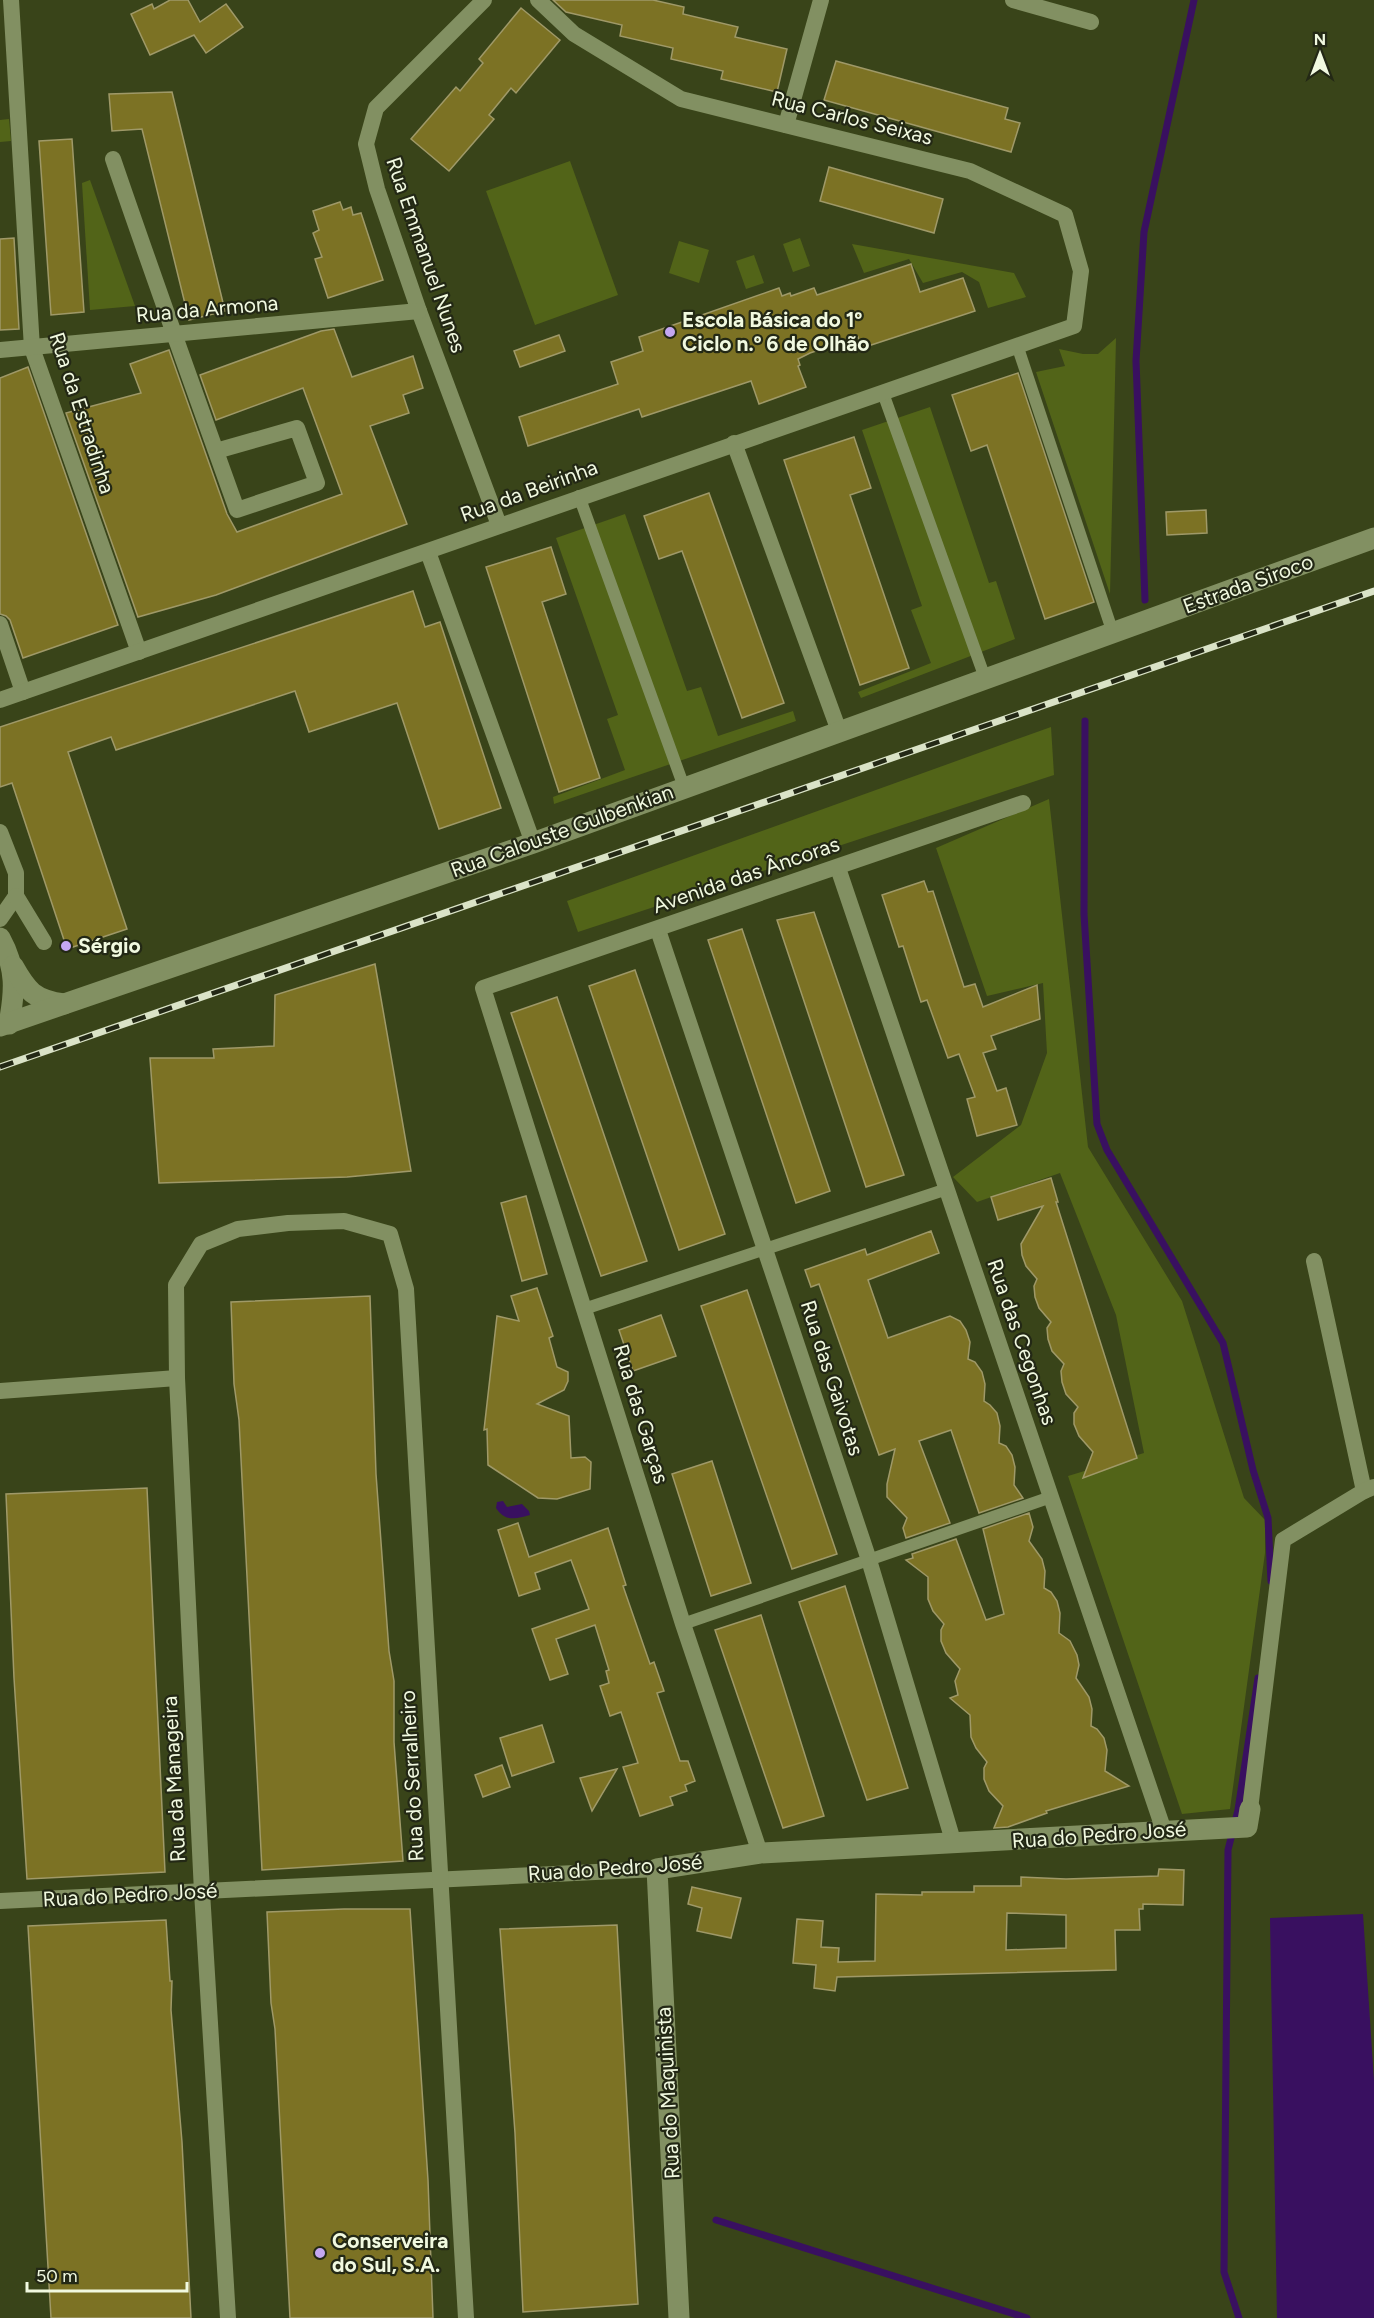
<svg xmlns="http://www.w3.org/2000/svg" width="1374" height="2318" font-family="Figtree,sans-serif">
<rect width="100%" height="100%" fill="#394419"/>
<g fill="#526418">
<polygon points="9,119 11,141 0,142 0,120"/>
<polygon points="570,161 618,295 535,325 486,191"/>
<polygon points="90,180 135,306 90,310 82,183"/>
<polygon points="800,238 810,266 793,272 783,244"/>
<polygon points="679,241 709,250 699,283 669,273"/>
<polygon points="852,244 1014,273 1026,297 988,308 979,282 962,272 923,283 909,259 864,273"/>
<polygon points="754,255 764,283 746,289 736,261"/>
<polygon points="1116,338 1110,594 1036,372 1065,366 1059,349 1083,354 1098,354"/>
<polygon points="930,407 989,583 996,581 1015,639 861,698 858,692 931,663 911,610 922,606 862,430"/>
<polygon points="625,514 687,691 701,687 718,736 793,711 796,721 554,804 553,797 625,770 607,719 618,715 556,538"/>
<polygon points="1051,727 1054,775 578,932 567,901"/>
<polygon points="1049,799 1088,1147 1182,1301 1244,1498 1265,1520 1265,1553 1230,1809 1182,1814 1068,1476 1144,1453 1116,1315 1060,1173 977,1202 953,1177 1021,1125 1047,1053 1043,983 987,996 936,848"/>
</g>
<g fill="#391060">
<path d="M503,1501L507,1507L522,1504L529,1511L530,1515C516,1519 505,1522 496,1508L497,1502Z"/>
<polygon points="1363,1914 1374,2081 1374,2318 1277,2318 1270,1918"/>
</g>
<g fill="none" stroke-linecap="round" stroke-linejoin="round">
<g stroke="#391060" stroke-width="7">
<polyline points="1145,600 1136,361 1144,232 1194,0"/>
<polyline points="1085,721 1084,914 1097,1124 1107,1150 1223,1343 1253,1470 1268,1518 1271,1581"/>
<polyline points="716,2220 1027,2318"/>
<polyline points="1239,2318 1224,2272 1228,1850 1238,1810 1258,1678"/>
</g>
</g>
<g fill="#7c7224" stroke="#9f9968" stroke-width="1.5" fill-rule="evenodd">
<polygon points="170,0 188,0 200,22 226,4 243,27 206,53 194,35 150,55 131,14 152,4 154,9"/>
<polygon points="553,0 653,0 684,7 683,14 738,27 735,37 787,49 777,92 721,79 723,71 671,59 673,48 620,36 622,25 566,12"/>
<polygon points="521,8 560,40 516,93 511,88 489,115 494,119 449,171 411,139 456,87 460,91 483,63 479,59"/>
<polygon points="836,61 1008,108 1005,119 1020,123 1011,152 824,100"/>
<polygon points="172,92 225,311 189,320 142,129 112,131 109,94"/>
<polygon points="72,139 84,312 51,315 39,141"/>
<polygon points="829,167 943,199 934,233 820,201"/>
<polygon points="340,202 343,210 351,207 353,215 361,213 383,280 328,298 315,259 322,257 313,233 319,230 313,211"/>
<polygon points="14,238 19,329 0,330 0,239"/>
<polygon points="911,264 920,292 963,278 975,311 862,348 858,337 810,353 798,359 800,365 798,366 806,387 759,404 751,381 642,417 639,409 528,446 519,417 618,384 611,362 643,351 639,337 779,288 782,296 790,293 791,296 814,288 817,295"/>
<polygon points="334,329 352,377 413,356 423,388 403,395 409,413 370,426 407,524 216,595 138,617 66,413 141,393 130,364 169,350 227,514 237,532 342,494 303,388 216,420 200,375 321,331"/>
<polygon points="559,335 565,351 520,367 514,351"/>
<polygon points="28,367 118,625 23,658 10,620 6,616 0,614 0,378"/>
<polygon points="1018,373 1094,602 1045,619 987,445 971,451 952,395"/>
<polygon points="854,437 871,488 850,495 909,668 860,685 784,460"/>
<polygon points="709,493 784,703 742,718 682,551 659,559 644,516"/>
<polygon points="1206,510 1207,533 1167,535 1166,512"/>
<polygon points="551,547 566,594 542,602 600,778 559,792 486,567"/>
<polygon points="413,591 425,627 440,622 501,808 439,829 397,703 309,732 295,691 116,750 111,737 68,752 127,929 67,949 12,783 0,787 0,727"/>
<polygon points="924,881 928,892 933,891 964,987 975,984 983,1007 1037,985 1040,1019 991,1036 996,1049 983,1053 997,1091 1006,1088 1017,1125 977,1136 967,1099 975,1097 959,1054 948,1058 927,1000 921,1002 903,946 899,947 882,895"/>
<polygon points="814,912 904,1175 866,1187 777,920"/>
<polygon points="742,929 830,1191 796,1203 708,940"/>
<polygon points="375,964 411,1171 347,1177 159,1183 150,1058 214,1058 213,1049 274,1046 275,995"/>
<polygon points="635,970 725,1234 679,1250 589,986"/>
<polygon points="557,997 647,1261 601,1276 511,1013"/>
<polygon points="1051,1178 1058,1202 1056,1202 1137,1458 1083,1478 1093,1452 1079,1436 1074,1424 1074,1413 1078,1407 1066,1394 1062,1382 1061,1371 1064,1364 1052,1351 1048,1339 1047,1328 1051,1322 1039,1308 1035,1297 1034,1286 1037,1279 1026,1266 1022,1255 1021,1244 1043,1206 998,1220 991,1197"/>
<polygon points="526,1196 547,1274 522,1281 501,1203"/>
<polygon points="931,1231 939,1253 868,1280 888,1338 950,1316 960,1321 966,1330 970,1342 968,1359 975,1362 982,1372 985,1384 984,1401 990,1405 997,1413 1000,1426 999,1443 1006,1446 1012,1455 1015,1467 1014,1485 1023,1498 979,1513 951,1430 919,1441 950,1523 906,1538 903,1528 907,1518 887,1497 887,1484 895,1449 879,1455 819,1284 811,1287 805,1270 865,1249 867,1255"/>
<polygon points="537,1288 553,1336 549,1338 557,1367 568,1372 568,1381 564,1390 537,1404 569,1416 571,1458 585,1457 591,1462 590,1489 557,1499 538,1498 488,1465 487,1429 484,1430 497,1316 519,1321 511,1296"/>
<polygon points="747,1290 837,1554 792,1569 701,1306"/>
<polygon points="370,1296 376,1474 389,1651 394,1681 394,1742 403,1861 262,1870 239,1420 234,1384 231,1302"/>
<polygon points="661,1315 676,1356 633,1371 619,1330"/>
<polygon points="712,1461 751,1583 711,1596 672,1474"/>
<polygon points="147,1488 165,1872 27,1879 14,1678 6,1494"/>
<polygon points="1029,1513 1033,1527 1029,1541 1042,1559 1045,1571 1044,1588 1051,1592 1057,1601 1060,1613 1059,1633 1070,1641 1077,1655 1079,1665 1076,1678 1089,1697 1092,1709 1091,1726 1097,1729 1104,1738 1107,1750 1105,1771 1129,1786 1046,1811 1047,1813 1008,1827 994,1828 1003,1806 989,1791 984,1779 984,1768 987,1762 976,1748 971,1737 970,1715 950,1698 958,1695 955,1681 960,1669 946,1653 941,1641 941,1630 944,1624 933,1611 928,1599 928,1577 906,1560 913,1558 912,1554 956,1539 986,1620 1004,1614 983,1529"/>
<polygon points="518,1523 529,1557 608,1528 626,1585 623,1586 650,1664 654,1662 664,1691 657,1693 680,1761 688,1761 695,1781 685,1785 687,1791 670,1797 673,1805 640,1816 623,1767 638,1763 621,1712 610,1716 600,1686 609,1683 606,1671 609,1670 595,1625 556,1639 568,1674 550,1680 532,1629 589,1609 571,1560 535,1573 540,1589 519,1596 498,1530"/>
<polygon points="845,1586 908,1788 867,1800 799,1602"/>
<polygon points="761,1615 824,1816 783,1828 715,1630"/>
<polygon points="542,1725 554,1762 512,1776 500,1738"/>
<polygon points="502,1765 510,1787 483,1797 475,1775"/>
<polygon points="617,1769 592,1811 580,1778"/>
<path d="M1159,1869L1184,1870L1183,1905L1143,1904V1909H1139L1140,1930H1115L1116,1970L837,1977L835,1991L814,1988L816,1965L793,1963L797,1919L823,1921L821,1947L839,1948L838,1962L875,1961L876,1894L922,1895V1892H974V1886H1021V1877L1066,1879L1158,1876ZM1007,1913L1066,1915V1948L1006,1950Z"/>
<polygon points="692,1887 741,1898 731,1938 697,1931 702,1908 688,1904"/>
<polygon points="344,1909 410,1909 428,2180 433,2318 290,2318 275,2029 271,2003 267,1912"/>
<polygon points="166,1920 170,1981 172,1981 171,2010 182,2142 191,2318 51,2318 28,1926"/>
<polygon points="617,1925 638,2304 523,2312 515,2133 500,1929"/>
</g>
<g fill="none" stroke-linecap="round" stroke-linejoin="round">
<g stroke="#829062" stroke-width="12">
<polyline points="1017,345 1113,633"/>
<polyline points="883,393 985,678"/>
<polyline points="579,496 684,787"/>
<polyline points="584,1309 947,1189"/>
<polyline points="683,1624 1051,1497"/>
</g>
<g stroke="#829062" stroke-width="16">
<polyline points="11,0 32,348 139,652"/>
<polyline points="484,0 376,108 366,144 377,189 419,311 499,525"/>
<polyline points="1013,0 1091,22"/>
<polyline points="786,125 821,0"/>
<path d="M113,159C153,276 195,393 237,510L317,483L297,428L216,451"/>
<polyline points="0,350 419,311"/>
<polyline points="734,443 839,731"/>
<polyline points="428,552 533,843"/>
<polyline points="0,624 23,692"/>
<polyline points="0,700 1074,326 1081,271 1065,215 970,171 681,99 574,34 538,0"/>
<polyline points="0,832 16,873 16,896 0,919"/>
<polyline points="838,868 1164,1831"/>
<polyline points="16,896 44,942"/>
<polyline points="658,930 869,1560 954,1844"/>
<polyline points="1314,1261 1364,1491"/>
<polyline points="0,1391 177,1378"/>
<polyline points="1250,1809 1283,1540 1364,1491 1374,1487"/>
<polyline points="760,1853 683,1624 483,988 1023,803"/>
<polyline points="0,1901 657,1869"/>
<polyline points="228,2318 202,1892 177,1378 176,1285 201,1244 238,1229 288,1223 344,1221 390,1234 406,1289 466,2318"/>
</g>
<g stroke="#829062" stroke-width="21">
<path d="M0,938C17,969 15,991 9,1024"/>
<path d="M13,966C27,991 34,1000 64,1004"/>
<polyline points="0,1026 533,843 1374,538"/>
<polyline points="679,2318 657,1869 760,1853 1247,1827 1250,1809"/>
</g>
<g stroke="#dae3c7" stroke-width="7">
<polyline id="rail" points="0,1067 1374,591"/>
</g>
<use href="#rail" stroke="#232815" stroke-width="4.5" stroke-dasharray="14" stroke-linecap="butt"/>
</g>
<g fill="#c4a7f1" stroke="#232815" stroke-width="2">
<circle cx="670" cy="332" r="6"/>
<circle cx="66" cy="946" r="6"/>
<circle cx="320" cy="2253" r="6"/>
</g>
<g text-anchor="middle" stroke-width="4.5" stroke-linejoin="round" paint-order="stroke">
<g font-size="21" fill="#f1f9e0" stroke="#232815">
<text transform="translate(852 118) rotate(14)" y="7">Rua Carlos Seixas</text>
<text transform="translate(426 255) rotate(71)" y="7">Rua Emmanuel Nunes</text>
<text transform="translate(207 309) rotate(-5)" y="7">Rua da Armona</text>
<text transform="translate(82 413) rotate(72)" y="7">Rua da Estradinha</text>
<text transform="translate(529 491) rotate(-20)" y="7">Rua da Beirinha</text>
<text transform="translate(1248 584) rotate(-20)" y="7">Estrada Siroco</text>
<text transform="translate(562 831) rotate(-20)" y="7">Rua Calouste Gulbenkian</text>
<text transform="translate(746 875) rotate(-19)" y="7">Avenida das Âncoras</text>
<text transform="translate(1022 1342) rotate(71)" y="7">Rua das Cegonhas</text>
<text transform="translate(832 1378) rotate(72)" y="7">Rua das Gaivotas</text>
<text transform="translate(641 1414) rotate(73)" y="7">Rua das Garças</text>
<text transform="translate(412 1776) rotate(-93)" y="7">Rua do Serralheiro</text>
<text transform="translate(174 1779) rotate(-93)" y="7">Rua da Manageira</text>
<text transform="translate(1099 1835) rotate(-4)" y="7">Rua do Pedro José</text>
<text transform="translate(615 1868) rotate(-4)" y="7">Rua do Pedro José</text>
<text transform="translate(130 1895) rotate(-3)" y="7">Rua do Pedro José</text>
<text transform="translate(668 2093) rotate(-93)" y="7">Rua do Maquinista</text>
</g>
<g font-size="21" font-weight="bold" fill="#f1f9e0" stroke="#232815" text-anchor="start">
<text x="682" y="327">Escola Básica do 1º<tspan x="682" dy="24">Ciclo n.º 6 de Olhão</tspan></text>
<text x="78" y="953">Sérgio</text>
<text x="332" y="2248">Conserveira<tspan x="332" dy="24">do Sul, S.A.</tspan></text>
</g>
</g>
<g transform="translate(1320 54)" stroke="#232815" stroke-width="4.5" paint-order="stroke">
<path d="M0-4.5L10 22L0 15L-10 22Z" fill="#f1f9e0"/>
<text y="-9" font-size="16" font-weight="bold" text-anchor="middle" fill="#f1f9e0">N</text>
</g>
<path d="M27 2282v9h160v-9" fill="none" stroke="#f1f9e0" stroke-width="3"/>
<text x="36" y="2282" font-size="18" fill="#f1f9e0" stroke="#232815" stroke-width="4.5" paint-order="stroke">50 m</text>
</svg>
